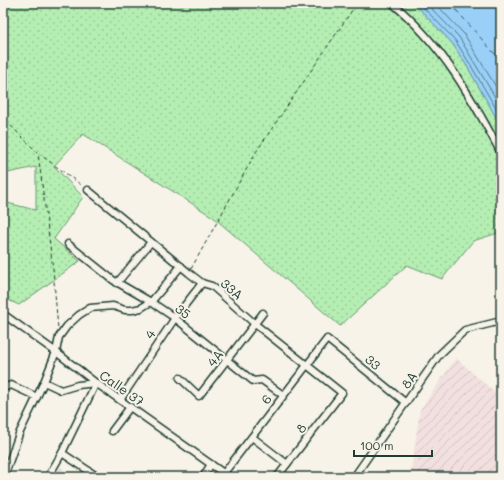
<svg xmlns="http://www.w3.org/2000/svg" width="504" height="480" font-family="Mali,sans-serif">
<defs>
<pattern id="industrial-furrows" width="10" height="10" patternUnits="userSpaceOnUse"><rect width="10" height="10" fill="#f2e0e0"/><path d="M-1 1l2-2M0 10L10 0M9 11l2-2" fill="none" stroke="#cfc1c1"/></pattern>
<pattern id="grass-dots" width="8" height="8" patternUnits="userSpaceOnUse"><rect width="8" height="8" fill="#b5eeb2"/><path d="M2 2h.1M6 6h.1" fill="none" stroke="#9bcd9a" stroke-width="1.8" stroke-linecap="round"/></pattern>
</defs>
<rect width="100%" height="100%" fill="#f7f3e8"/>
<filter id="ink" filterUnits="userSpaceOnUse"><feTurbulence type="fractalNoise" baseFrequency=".025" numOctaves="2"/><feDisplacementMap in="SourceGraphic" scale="8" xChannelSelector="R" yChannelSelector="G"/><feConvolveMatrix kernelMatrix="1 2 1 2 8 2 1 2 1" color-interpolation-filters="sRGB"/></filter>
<g filter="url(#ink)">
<g fill="url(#industrial-furrows)">
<polygon points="456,358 501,398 501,477 410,477 420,410"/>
<polygon points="60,467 75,477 54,477"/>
</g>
<polygon fill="url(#grass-dots)" stroke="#6a9673" points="3,3 414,3 452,43 467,66 501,126 501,232 473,241 442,279 407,265 340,326 213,217 83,134 54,166 83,197 54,239 80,261 19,305 6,299 3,301 3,202 36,210 36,167 3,174"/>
<polygon fill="#9ad0f8" stroke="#6995aa" points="414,3 501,3 501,126 467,66 452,43"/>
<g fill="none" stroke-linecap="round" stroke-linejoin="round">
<g stroke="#507882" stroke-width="1">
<polyline points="419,3 455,40 470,64 501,117"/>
<polyline points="426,3 459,37 501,107"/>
<polyline points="435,3 464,34 501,95"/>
</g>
<polyline stroke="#385a5b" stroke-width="1" stroke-dasharray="5 4" stroke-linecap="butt" points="450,3 501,61"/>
<g stroke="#1f3d34" stroke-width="9">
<g id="minor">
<path d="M392,3C441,43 472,98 501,153"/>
<polyline points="88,190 189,273 202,283 212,286 255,324 342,393 277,477"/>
<polyline points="68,244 113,280 151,302 175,318 253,381 262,380 283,395"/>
<polyline points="117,283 151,242"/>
<polyline points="3,314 56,352 96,383 229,477"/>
<polyline points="180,378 199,396 263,313"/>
<polyline points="44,382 61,390 78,385 96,383"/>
<polyline points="3,388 11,385 37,397"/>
<polyline points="120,400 175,318 202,283"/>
<polyline points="112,431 130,407"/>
<polyline points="252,437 287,464"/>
<polyline points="62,453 98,477"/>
<polyline points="224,473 327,339 406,403"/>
<polyline points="5,474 19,434 44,382 56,352 59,337 67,326 79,315 90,308 113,306 125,310 132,310 141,308 151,302 181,266"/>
<polyline points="48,477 62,453 96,383"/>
<polyline points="203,477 211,464"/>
<polyline points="354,477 439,355 465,330 501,321"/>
</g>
</g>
<g stroke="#1f3d34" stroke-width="1" stroke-dasharray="4 3" stroke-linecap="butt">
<polyline points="3,114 9,124 38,153 53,269 58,329"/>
<polyline points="38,153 84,187"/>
<polyline points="191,269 256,152 357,3"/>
</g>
<use href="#minor" stroke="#f7f3e8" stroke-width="6"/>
</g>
</g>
<g text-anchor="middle" stroke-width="4" stroke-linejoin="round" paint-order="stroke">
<g font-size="13" fill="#1f3d34" stroke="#f7f3e8">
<text transform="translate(232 289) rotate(41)" y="5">33A</text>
<text transform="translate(183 311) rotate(37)" y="5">35</text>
<text transform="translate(150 334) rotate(-56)" y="5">4</text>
<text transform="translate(215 358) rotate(-52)" y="5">4A</text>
<text transform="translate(373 362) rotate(39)" y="5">33</text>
<text transform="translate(409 380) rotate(-55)" y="5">8A</text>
<text transform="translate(122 388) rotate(35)" y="5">Calle 37</text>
<text transform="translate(266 399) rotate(-53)" y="5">6</text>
<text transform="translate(301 428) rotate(-52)" y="5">8</text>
</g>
</g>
<rect width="504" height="480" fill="none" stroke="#f7f3e8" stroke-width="16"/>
<rect x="8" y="8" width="488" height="464" fill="none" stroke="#1f3d34" stroke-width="1.5" filter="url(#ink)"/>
<path d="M354 450v6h78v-6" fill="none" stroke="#1f3d34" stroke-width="2"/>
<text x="360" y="450" font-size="12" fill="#1f3d34" stroke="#f7f3e8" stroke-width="3" paint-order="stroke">100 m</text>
</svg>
